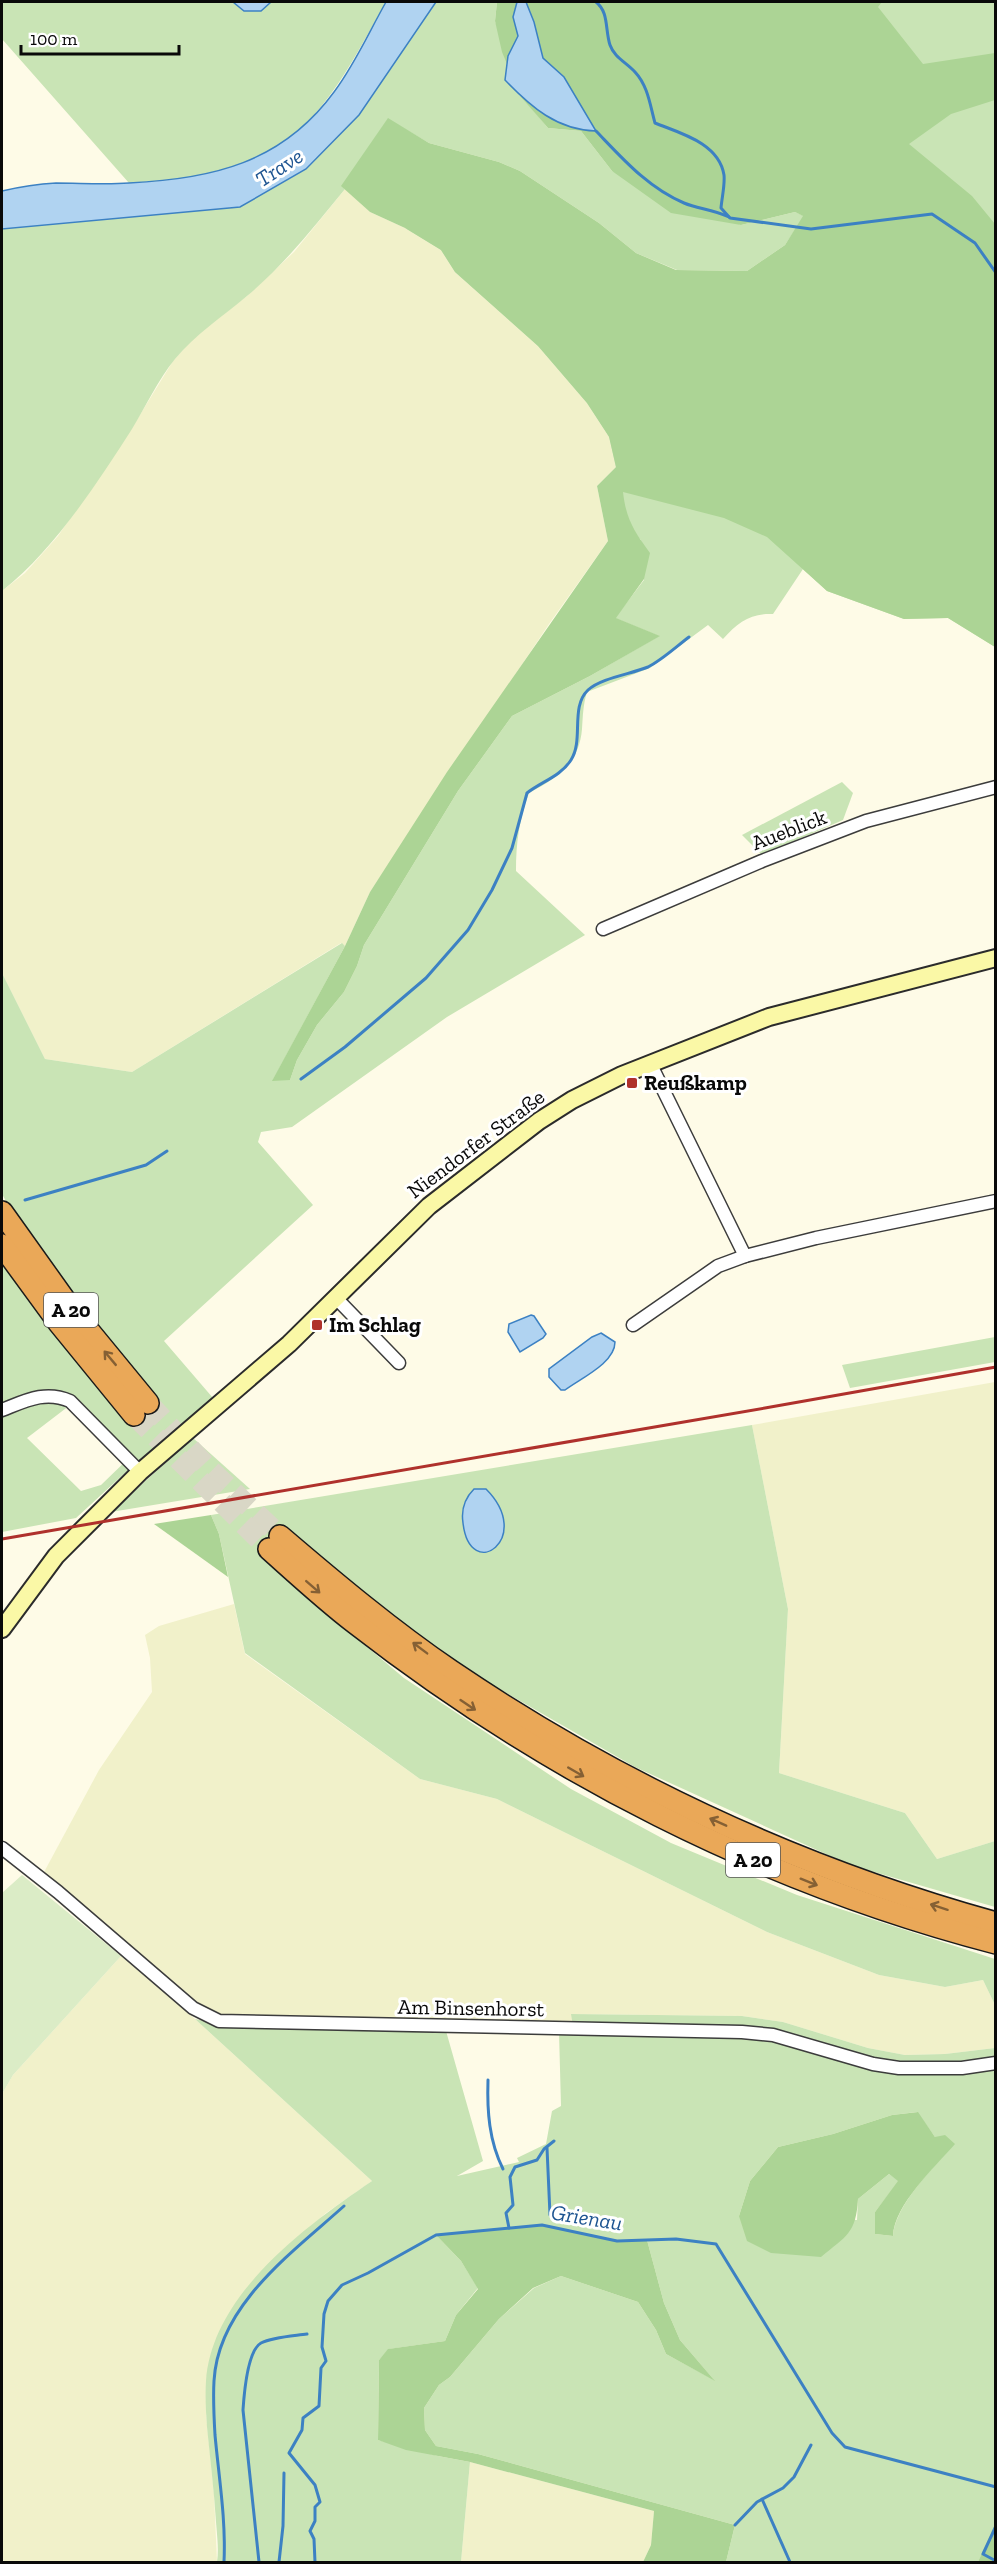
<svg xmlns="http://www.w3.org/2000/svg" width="997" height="2564" font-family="'Zilla Slab',serif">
<rect width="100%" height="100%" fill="#fefbe7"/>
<g fill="#f1f1ca">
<polygon points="345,189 370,212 405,228 441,250 455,272 538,346 587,403 609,437 616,467 597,486 608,541 549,624 370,892 345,946 341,943 132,1072 45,1059 2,973 2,591 25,573 58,536 130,431 173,361 197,334 247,296 294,252"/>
<polygon points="995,1382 995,1841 937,1859 905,1813 779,1773 788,1609 752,1425"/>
<polygon points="234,1604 245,1654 420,1779 497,1799 767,1932 879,1975 945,1987 983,1980 995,2005 995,2048 945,2054 905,2055 868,2048 783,2022 742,2016 572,2014 574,2033 230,2018 215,2014 201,2007 43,1874 99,1770 152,1692 150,1658 145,1635 159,1626"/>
<polygon points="121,1956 195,2019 372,2181 326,2213 286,2248 206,2415 214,2494 217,2562 2,2562 2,2094 13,2075"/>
<polygon points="470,2462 654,2511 651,2545 643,2562 461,2562"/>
</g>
<g fill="#c9e4b5" fill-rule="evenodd">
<path d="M2,2H386C338,86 308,156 202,176C178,181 153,181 129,183L2,39Z"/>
<path d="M436,2H497L495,21L522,97L548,128L581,131L612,171L741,225L795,212L804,216L785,245L747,271L677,270L636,253L599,223L520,171L499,162L429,143L388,119L342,186L345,189C314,227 284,265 247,296C222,317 196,334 175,359C158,380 146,406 132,429C96,485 54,550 2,591V229L240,207L359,115Z"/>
<path d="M882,2H995V647L948,618L904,619L827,591L803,569L773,614C751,613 738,622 723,639L708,625L650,668L587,692C583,705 583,715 582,729C579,764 557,778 529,793C519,820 516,843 516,871L585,935L447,1017L292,1127L261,1132L258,1142L313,1205L164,1341L213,1398L138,1461L76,1518L2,1532V1263L81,1368L129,1423L2,1194V973L45,1059L132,1072L342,943L345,946L273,1080H290L297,1060L317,1025L344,992L357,966L364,945L458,791L512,716L590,676L659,636L615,618L644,580L641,540L633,531L625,509L609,436L587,403L538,346L455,272L441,250L405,228L658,313L811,253L877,6ZM78,1399L132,1455L101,1485L81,1491L27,1438Z"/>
<polygon points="842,782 853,793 843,820 762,855 742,835"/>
<polygon points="995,1337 995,1362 850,1388 842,1365"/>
<polygon points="752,1425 788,1609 779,1773 905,1813 937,1859 995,1841 995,1907 850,1865 635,1767 456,1664 369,1599 287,1528 260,1557 404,1678 571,1789 671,1843 797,1895 995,1959 995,2005 983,1980 945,1987 879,1975 767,1932 497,1799 420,1779 245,1653 219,1534 211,1515"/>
<polygon points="193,1438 250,1489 111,1512"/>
<path d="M571,2014L742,2016L783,2022L868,2048L905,2055L945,2054L995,2048L996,2526L978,2562H726L735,2525L478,2454L436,2446L425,2430L424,2408L439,2385L450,2377L499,2319L534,2288L561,2276L638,2302L656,2330L666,2354L714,2380L680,2340L664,2303L647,2240L617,2241L542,2225L437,2236L461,2261L478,2288L456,2315L445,2341L389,2349L379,2360L378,2440L438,2456L470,2462L461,2562H217C219,2550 217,2535 216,2522C214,2490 210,2458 207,2427C206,2412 205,2396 206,2381C212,2294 306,2226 372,2181L195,2019L230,2026L446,2031L483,2161L457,2176L519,2162L517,2158L546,2144L552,2111L561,2106L559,2032H574ZM917,2112L935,2137L954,2144C934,2167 895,2205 893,2236L875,2234V2212L899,2181L889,2174L858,2199L857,2220L739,2216L750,2181L778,2147L833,2134L892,2115Z"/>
</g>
<g fill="#acd495">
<path d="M497,2H882L878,7L923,64L995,53V100L951,114L909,144L972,196L995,224V647L948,618L904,619L827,591L767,537L724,518L623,492C626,519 634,531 650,553L644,579L616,618L660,636L590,676L512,716L458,791L364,945L357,966L344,992L317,1025L297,1060L290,1080L272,1081L345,946L370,892L447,772L608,541L597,486L616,467L609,437L587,403L538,346L455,272L441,250L405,228L370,212L341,186L388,118L429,143L499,162L520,171L599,223L636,253L676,270L747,271L785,245L803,216L795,212L741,225L671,213L612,171L581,131L548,128L521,97L502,52L495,21Z"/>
<polygon points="211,1515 219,1534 228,1577 154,1524"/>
<path d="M918,2112L935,2137L945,2135L955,2144C935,2167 894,2205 893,2236L875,2234V2212L898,2181L889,2174L858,2199C856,2234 846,2236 821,2257L771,2253L747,2241L739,2216L750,2181L778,2147L833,2134L892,2115Z"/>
<polygon points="542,2225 617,2241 647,2240 664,2303 680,2340 715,2381 666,2354 656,2330 638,2302 561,2276 533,2288 499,2319 450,2377 439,2385 424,2408 425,2430 436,2446 478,2454 735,2525 726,2562 643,2562 651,2545 654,2511 470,2462 406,2450 378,2440 379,2360 388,2349 445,2341 456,2315 478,2289 461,2261 436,2235"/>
<polygon points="995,2524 995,2562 978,2562"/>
</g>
<polygon fill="#dbecc6" points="22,1875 121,1956 13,2075 2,2094 2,1893"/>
<g fill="#b0d3f1" stroke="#3c81c3" stroke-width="1.5">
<polygon points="233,2 271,2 261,11 244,11"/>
<path d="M386,2H436L359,115L306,169L240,207L2,229V191C19,187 38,184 56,183C80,183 105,185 129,183C212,179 282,163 334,92C355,64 369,32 386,2Z"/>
<path d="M517,2H526L534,22L543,58L564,77L596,131C557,130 531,107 505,80L508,56L518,36L513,17Z"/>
<polygon points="531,1315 534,1316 546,1334 543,1338 520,1352 508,1332 509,1324"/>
<path d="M601,1333L615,1342C615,1363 581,1378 565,1390H561L549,1377V1369L592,1337Z"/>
<path d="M474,1489H486C535,1538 470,1584 463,1523C461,1510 465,1498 474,1489Z"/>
</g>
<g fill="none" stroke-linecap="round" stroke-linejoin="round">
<g stroke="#3c81c3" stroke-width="3">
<path d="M596,2C609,12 605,30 610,45C614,57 627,63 635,72C648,86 650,105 655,123C680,133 719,143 724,175C725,185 722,197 721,208L730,218L811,229L932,214L975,243L996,273"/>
<path d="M596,131C622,158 648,188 684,203C698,209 712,209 729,217"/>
<path d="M301,1079L345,1047L426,978L468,930L492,890L512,848L527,793C541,782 561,776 571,760C584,740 570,707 588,690C601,678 631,674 648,667C662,660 677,646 689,637"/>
<polyline points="25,1200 146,1165 167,1151"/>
<path d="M488,2080C487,2111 489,2141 503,2169"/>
<polyline points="547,2148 550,2215"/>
<polyline points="509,2228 506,2213 513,2205 510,2177 515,2167 537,2160 544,2149 554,2141"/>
<polyline points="762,2499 790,2562"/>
<polyline points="735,2525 757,2502 783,2488 794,2477 811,2445"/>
<polyline points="996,2526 983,2554 996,2561"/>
<path d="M224,2562C226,2520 219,2478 215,2435C214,2418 213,2398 214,2381C218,2305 293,2252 344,2206"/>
<path d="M259,2562L243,2410C244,2395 247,2351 261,2343C273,2337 293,2336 307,2334"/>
<polyline points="279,2562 283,2526 284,2473"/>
<polyline points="315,2562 314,2539 310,2531 315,2521 315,2507 320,2502 315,2485 289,2453 302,2430 303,2418 319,2406 321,2368 326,2361 322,2347 324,2314 328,2301 342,2285 368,2273 436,2235 542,2225 617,2241 676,2239 716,2244 832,2433 845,2447 996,2487"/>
</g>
<g stroke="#d9d7c6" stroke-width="21" stroke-dasharray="21 10" stroke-linecap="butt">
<polyline points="148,1403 208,1468 280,1536"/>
<polyline points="134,1415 269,1549"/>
</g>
<g stroke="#3c3c3c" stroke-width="15">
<g id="street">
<polyline points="603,929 762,861 866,821 996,787"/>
<polyline points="650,1063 745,1256 816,1238 996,1201"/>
<polyline points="336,1298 399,1363"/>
<polyline points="633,1325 718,1266 745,1256"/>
<path d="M2,1410C25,1401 45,1390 70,1401L140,1472"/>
<polyline points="2,1848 58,1892 193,2008 219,2021 742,2032 773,2035 873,2064 899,2068 962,2068 996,2063"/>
</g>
</g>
<g stroke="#2b2b2b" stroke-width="20">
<polyline id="secondary" points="2,1629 56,1556 140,1472 289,1344 429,1206 539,1121 572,1100 622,1075 769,1017 996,958"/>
</g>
<g stroke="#1a1a1a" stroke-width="24">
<g id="highway">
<polyline points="2,1212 74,1313 148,1403"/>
<polyline points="2,1245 59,1323 134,1415"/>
<path d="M280,1536C335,1583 391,1630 451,1671C618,1784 801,1869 996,1923"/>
<path d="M269,1549C297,1574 325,1600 355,1623C545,1771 762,1882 996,1943"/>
</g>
</g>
<use href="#street" stroke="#fff" stroke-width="12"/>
<use href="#secondary" stroke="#faf8a6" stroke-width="16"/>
<use href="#highway" stroke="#eaa858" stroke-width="21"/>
<polyline stroke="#af312c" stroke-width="3" points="2,1539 765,1408 996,1367"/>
</g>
<defs><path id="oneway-shaft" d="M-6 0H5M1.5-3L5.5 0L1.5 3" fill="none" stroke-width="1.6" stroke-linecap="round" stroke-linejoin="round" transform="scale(1.5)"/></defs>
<g stroke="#856034">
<use href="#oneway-shaft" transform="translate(110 1358) rotate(-130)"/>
<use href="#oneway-shaft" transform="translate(313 1587) rotate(41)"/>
<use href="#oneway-shaft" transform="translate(420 1648) rotate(-143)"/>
<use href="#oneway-shaft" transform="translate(468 1705) rotate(34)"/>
<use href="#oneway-shaft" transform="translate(576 1772) rotate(30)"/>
<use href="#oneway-shaft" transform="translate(718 1822) rotate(-156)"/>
<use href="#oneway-shaft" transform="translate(809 1882) rotate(22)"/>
<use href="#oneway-shaft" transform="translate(939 1907) rotate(-162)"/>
</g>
<g fill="#af312c" stroke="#fff" stroke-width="2">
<rect x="626" y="1077" width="12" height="12" rx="3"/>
<rect x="311" y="1319" width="12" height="12" rx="3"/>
</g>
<g text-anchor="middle" stroke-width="6" stroke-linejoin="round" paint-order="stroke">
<g fill="#fff" stroke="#535353" stroke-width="1.5">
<rect x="44" y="1293" width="54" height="34" rx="4.5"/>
<rect x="726" y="1843" width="54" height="34" rx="4.5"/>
</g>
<g font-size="20" font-weight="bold" fill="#090909">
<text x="71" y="1317">A 20</text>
<text x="753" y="1867">A 20</text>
</g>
<g font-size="21" fill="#090909" stroke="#fff">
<text transform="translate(789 830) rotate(-21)" y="7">Aueblick</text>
<text transform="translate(476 1144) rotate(-37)" y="7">Niendorfer Straße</text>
<text transform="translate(471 2008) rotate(1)" y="7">Am Binsenhorst</text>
</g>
<g font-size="21" font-weight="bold" fill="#090909" stroke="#fff" text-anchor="start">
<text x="644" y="1090">Reußkamp</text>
<text x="329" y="1332">Im Schlag</text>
</g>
<g font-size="22" font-style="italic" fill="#1d5491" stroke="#fff">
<text transform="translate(279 167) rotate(-33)" y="8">Trave</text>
<text transform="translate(587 2217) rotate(9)" y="8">Grienau</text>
</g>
</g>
<rect width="997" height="2564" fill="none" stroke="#090909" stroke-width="6"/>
<path d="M21 45v9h158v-9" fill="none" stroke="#090909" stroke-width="3"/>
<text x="30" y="45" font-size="18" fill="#090909" stroke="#ffffff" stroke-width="4.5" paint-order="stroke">100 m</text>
</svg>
